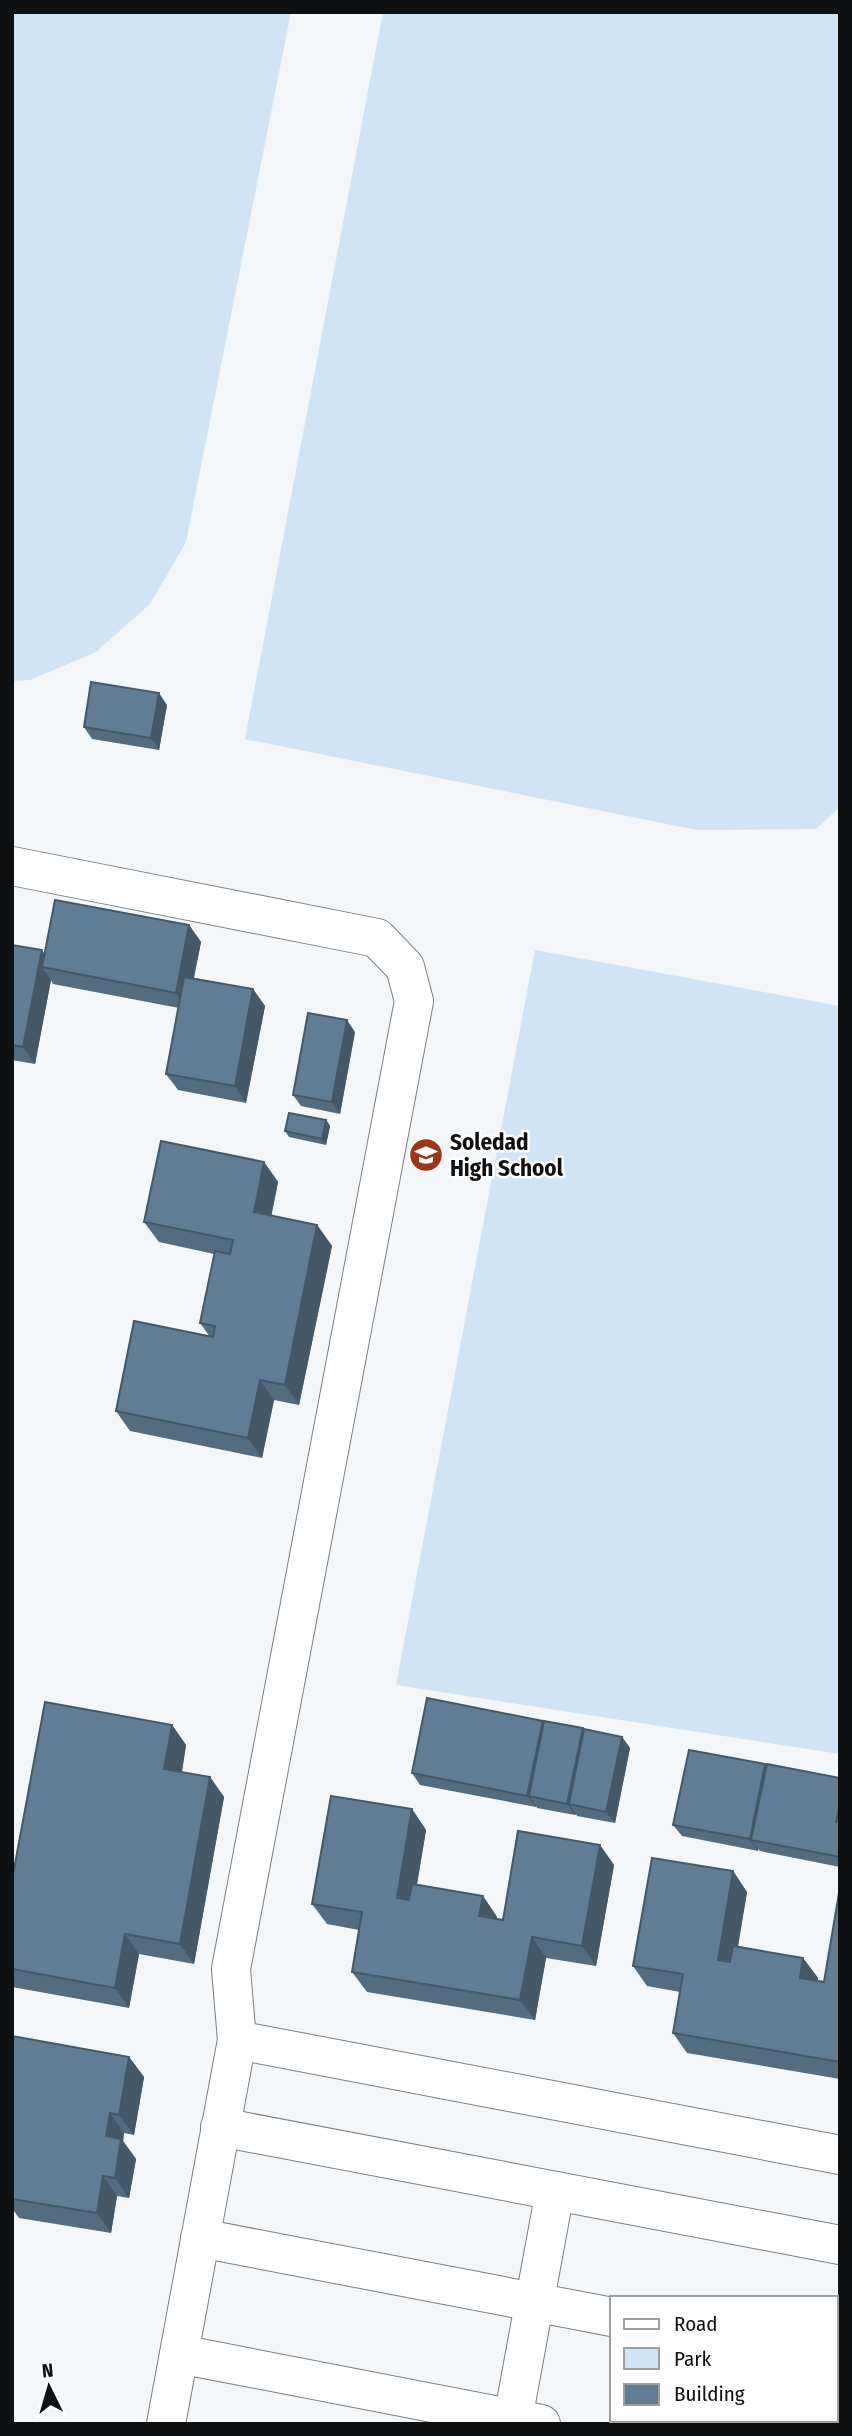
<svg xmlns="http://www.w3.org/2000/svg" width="852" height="2436" font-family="'Fira Sans Condensed',sans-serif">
<rect width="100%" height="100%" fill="#f3f7fa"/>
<g fill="#d1e4f6">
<polygon points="12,12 291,12 186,542 150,604 96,652 30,680 12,681"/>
<polygon points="383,12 840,12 840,807 816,829 697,830 245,739"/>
<polygon points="535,950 840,1006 840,1754 396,1685"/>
</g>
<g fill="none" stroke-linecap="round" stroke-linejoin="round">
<g stroke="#7b7e81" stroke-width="40">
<g id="minor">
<polyline points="12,866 377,938 405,967 414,1001 231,1969 237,2040"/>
<polyline points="220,2127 840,2245"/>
<polyline points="200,2238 612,2317"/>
<polyline points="179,2354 541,2424"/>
<polyline points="836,2360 840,2361"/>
<polyline points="166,2424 237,2040 840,2155"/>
<polyline points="512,2424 555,2191"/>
</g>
</g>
<use href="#minor" stroke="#fff" stroke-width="38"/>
</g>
<g fill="#536c80">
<polygon points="167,705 159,750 92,739 84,727"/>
<polygon points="189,925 201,942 194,978 253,989 265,1006 246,1103 178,1090 166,1074 179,1008 53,984 51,980 35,1064 12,1060 12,945 44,954"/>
<polygon points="355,1032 340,1114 301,1106 293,1095"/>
<polygon points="326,1120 330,1126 326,1145 289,1137 285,1131"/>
<polygon points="264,1162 278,1182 271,1216 317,1225 332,1246 299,1405 274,1400 262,1458 130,1431 116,1411 210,1337 200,1323 214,1254 159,1242 144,1222"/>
<polygon points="544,1722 583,1728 584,1730 622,1737 630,1748 615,1823 577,1816 576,1814 575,1815 537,1808 536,1806 536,1807 420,1785 412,1773"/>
<polygon points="172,1725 186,1745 182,1772 210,1777 224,1797 194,1964 139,1954 129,2008 12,1987 12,1880"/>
<polygon points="766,1766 840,1778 840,1867 760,1851 758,1849 758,1851 682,1836 673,1825"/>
<polygon points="412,1809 426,1830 417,1885 483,1896 497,1917 496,1919 503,1920 600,1845 614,1865 596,1966 546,1958 535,2020 367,1992 352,1972 359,1930 327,1924 312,1904"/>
<polygon points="733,1871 747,1892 738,1947 803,1958 818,1978 817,1981 824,1982 840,1893 840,2079 687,2053 673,2033 680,1992 647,1986 633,1966"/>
<polygon points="12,2036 129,2057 144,2077 134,2135 124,2133 123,2141 136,2159 129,2198 117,2196 111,2233 19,2218 14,2211 12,2211"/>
</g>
<g fill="#445868">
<polygon points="159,693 167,705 159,750 151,738"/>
<polygon points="189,925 201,942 187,1009 176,993"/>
<polygon points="42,950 53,967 42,967 51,980 35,1064 23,1047"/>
<polygon points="253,989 265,1006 246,1103 235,1086"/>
<polygon points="347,1020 355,1032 340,1114 332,1102"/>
<polygon points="326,1120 330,1126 326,1145 322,1139"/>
<polygon points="264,1162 278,1182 268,1233 254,1212"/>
<polygon points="317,1225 332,1246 299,1405 285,1385"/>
<polygon points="260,1380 274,1400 262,1458 248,1438"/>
<polygon points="543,1721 551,1732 529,1796 536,1806 536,1807 527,1796"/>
<polygon points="172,1725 186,1745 179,1789 164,1769"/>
<polygon points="583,1728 591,1740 569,1804 576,1814 575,1815 567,1804"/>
<polygon points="622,1737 630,1748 615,1823 606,1812"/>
<polygon points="765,1764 774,1776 751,1840 758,1849 758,1851 750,1839"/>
<polygon points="210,1777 224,1797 194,1964 180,1944"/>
<polygon points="412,1809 426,1830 411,1918 397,1898"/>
<polygon points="600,1845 614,1865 596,1966 582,1946"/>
<polygon points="733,1871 747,1892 732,1980 718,1960"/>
<polygon points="483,1896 497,1917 494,1937 479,1916"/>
<polygon points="125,1934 139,1954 129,2008 115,1988"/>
<polygon points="532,1937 546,1958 535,2020 520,2000"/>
<polygon points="803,1958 818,1978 815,1999 800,1978"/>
<polygon points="129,2057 144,2077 134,2135 119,2115"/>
<polygon points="110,2113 124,2133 123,2141 136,2159 129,2198 115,2178 106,2136"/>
<polygon points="103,2176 117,2196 111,2233 97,2213"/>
</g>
<g fill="#617d95" stroke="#445868" stroke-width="2">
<polygon points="91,682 159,693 151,738 84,727"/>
<polygon points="55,900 189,925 176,993 42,967"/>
<polygon points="12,945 42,950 23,1047 12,1045"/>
<polygon points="184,977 253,989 235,1086 166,1074"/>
<polygon points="308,1013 347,1020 332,1102 293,1095"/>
<polygon points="289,1113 326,1120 322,1139 285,1131"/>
<polygon points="161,1141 264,1162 254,1212 317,1225 285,1385 260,1380 248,1438 116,1411 134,1321 213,1337 215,1326 200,1323 215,1251 230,1254 233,1240 144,1222"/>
<polygon points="427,1698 543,1721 527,1796 412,1773"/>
<polygon points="45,1702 172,1725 164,1769 210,1777 180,1944 125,1934 115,1988 12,1969 12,1880"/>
<polygon points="544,1721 583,1728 567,1804 529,1796"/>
<polygon points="584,1729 622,1737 606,1812 569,1804"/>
<polygon points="689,1750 765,1764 750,1839 673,1825"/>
<polygon points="767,1764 840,1778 840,1802 836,1823 840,1805 840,1857 751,1840"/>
<polygon points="331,1796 412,1809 397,1898 409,1900 412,1884 483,1896 479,1916 503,1920 518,1831 600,1845 582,1946 532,1937 520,2000 352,1972 362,1912 312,1904"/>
<polygon points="652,1858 733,1871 718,1960 730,1962 733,1946 803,1958 800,1978 824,1982 839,1893 840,1893 840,2062 673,2033 683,1974 633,1966"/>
<polygon points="12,2036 129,2057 119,2115 110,2113 106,2136 121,2139 115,2178 103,2176 97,2213 12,2199"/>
</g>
<defs>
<g id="school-disc" transform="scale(1.75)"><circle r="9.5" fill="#9e351b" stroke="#fff"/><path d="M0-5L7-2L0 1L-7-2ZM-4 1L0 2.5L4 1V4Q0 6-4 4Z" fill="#fff"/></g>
</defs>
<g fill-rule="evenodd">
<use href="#school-disc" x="426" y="1155"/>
</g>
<g text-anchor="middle" stroke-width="5" stroke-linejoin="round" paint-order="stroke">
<g font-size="23" font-weight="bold" fill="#0f1011" stroke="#fff" text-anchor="start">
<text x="450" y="1150">Soledad<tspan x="450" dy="26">High School</tspan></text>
</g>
</g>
<rect width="852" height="2436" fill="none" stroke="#0f1011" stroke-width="28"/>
<rect x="610" y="2296" width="228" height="126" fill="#ffffff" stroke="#9f9fa0" stroke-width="2"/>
<rect x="624" y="2319" width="35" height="10" fill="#ffffff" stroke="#9f9fa0" stroke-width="2"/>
<text x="674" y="2331" font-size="21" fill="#0f1011">Road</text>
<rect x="624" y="2348" width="35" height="21" fill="#d1e4f6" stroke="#9f9fa0" stroke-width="2"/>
<text x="674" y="2366" font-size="21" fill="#0f1011">Park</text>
<rect x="624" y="2384" width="35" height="21" fill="#617d95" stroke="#9f9fa0" stroke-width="2"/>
<text x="674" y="2401" font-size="21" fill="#0f1011">Building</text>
<g transform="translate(49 2387) rotate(355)" stroke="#ffffff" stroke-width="5" paint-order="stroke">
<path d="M0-5L12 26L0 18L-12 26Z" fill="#0f1011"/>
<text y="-10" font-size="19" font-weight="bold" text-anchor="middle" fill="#0f1011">N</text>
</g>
</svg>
